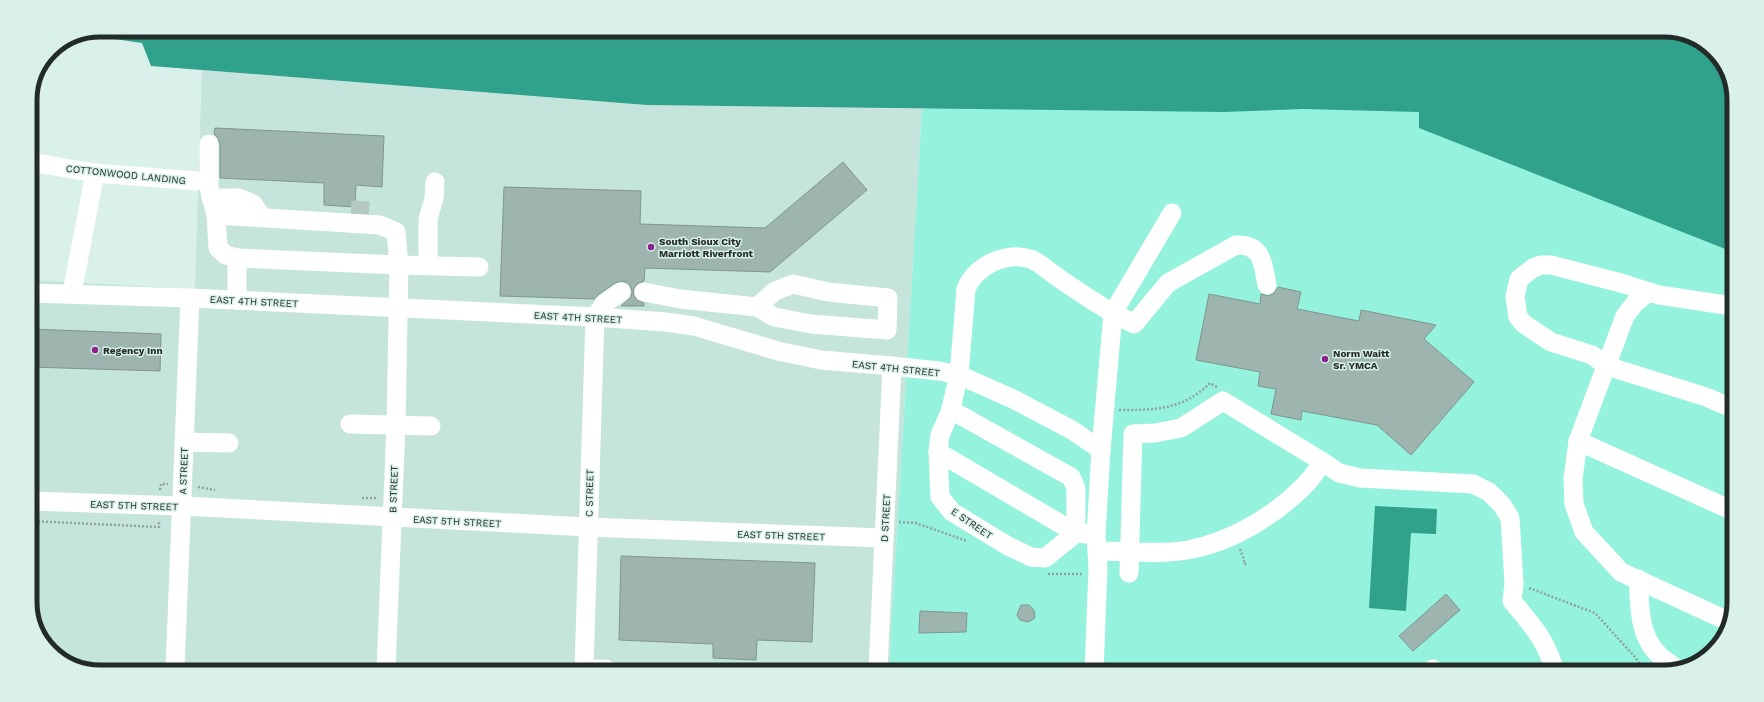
<svg xmlns="http://www.w3.org/2000/svg" width="1764" height="702" font-family="'Work Sans',sans-serif">
<rect width="100%" height="100%" fill="#d9f1ea"/>
<polygon fill="#c5e4dc" points="202,70 647,105 922,109 889,670 77,668 44,645 30,607 30,280 195,289"/>
<polygon fill="#95f2dc" points="1346,44 1733,169 1730,625 1707,658 1664,672 889,670 922,109"/>
<g fill="#30a18b">
<polygon points="100,30 1687,34 1720,57 1734,95 1733,252 1419,128 1419,112 1303,109 1223,112 647,105 151,66 142,43 80,34"/>
<polygon points="1375,506 1437,509 1436,534 1411,533 1406,611 1369,608"/>
</g>
<g fill="#9eb5af" stroke="#7f958f">
<polygon points="215,128 384,136 382,187 356,185 355,207 324,205 324,183 220,178 220,144 218,138 214,134"/>
<polygon points="843,162 867,190 770,272 645,268 644,281 636,285 633,290 634,296 637,300 644,303 644,306 621,306 631,297 632,292 630,285 626,282 621,281 615,283 599,294 594,299 500,296 504,187 641,191 640,224 765,228"/>
<polygon points="1278,287 1301,292 1297,309 1359,321 1361,310 1436,325 1424,339 1474,382 1411,455 1377,425 1302,411 1301,420 1271,414 1276,389 1258,386 1260,372 1196,360 1209,294 1260,304 1261,294 1269,296 1274,293"/>
<polygon points="30,329 161,334 160,371 30,367"/>
<polygon points="621,556 815,563 812,642 757,640 756,660 713,658 713,644 619,640"/>
<polygon points="1446,594 1460,610 1413,651 1399,636"/>
<polygon points="1021,605 1029,605 1034,610 1035,618 1028,622 1020,620 1017,615"/>
<polygon points="920,611 967,613 966,632 919,633"/>
</g>
<g fill="none" stroke-linecap="round" stroke-linejoin="round">
<polyline stroke="#b4c9c3" stroke-width="19" stroke-dasharray="19 10" stroke-linecap="butt" points="351,210 369,211"/>
<g stroke="#90a29d" stroke-width="2.5" stroke-dasharray="2 2" stroke-linecap="butt">
<path d="M1119,410C1155,410 1183,410 1210,383L1217,387"/>
<polyline points="198,487 215,490"/>
<polyline points="160,490 161,484 168,484"/>
<polyline points="362,498 377,498"/>
<polyline points="30,521 159,527 159,521"/>
<polyline points="899,522 916,523 967,541"/>
<polyline points="1240,549 1244,559 1244,564 1247,564"/>
<polyline points="1048,574 1083,574"/>
<polyline points="1529,588 1595,613 1635,657 1645,672"/>
</g>
<g stroke="#fff" stroke-width="19">
<polyline points="209,144 209,188 216,215 218,248 226,255 237,258 237,300"/>
<polyline points="30,162 95,173 197,181"/>
<polyline points="211,198 239,198 253,204 262,217"/>
<path d="M1172,213L1113,313L1134,324L1168,283L1236,245C1263,244 1263,264 1267,285"/>
<polyline points="216,215 380,225 396,232 399,265 237,258"/>
<polyline points="428,265 428,219 434,198 435,182"/>
<polyline points="644,292 680,299 757,307 774,317 811,324 887,330 888,298 828,292 793,284 775,291 757,307"/>
<polyline points="1649,292 1635,303 1625,316 1578,441 1573,479 1574,504 1584,532 1621,572 1730,622"/>
<polyline points="30,293 190,298 595,317 666,322 694,326 778,351 821,360 892,366 939,371 959,375 1013,399 1072,430 1101,450"/>
<polyline points="72,293 95,173"/>
<polyline points="1732,408 1706,397 1607,366 1592,355 1551,342 1524,324 1518,317 1515,297 1519,279 1533,268 1541,265 1551,265 1621,283 1659,295 1732,306"/>
<polyline points="951,410 1071,477 1076,488 1076,533"/>
<polyline points="350,424 431,426"/>
<polyline points="1578,441 1731,510"/>
<polyline points="184,442 229,443"/>
<polyline points="938,452 1076,533"/>
<polyline points="30,501 182,506 588,527 884,538"/>
<path d="M1097,551C1127,551 1158,555 1188,550C1231,542 1273,517 1304,486C1311,479 1317,470 1323,462L1339,473L1360,478L1473,484L1489,492L1502,505L1510,518L1514,583L1512,601C1532,625 1547,641 1555,672"/>
<polyline points="1129,573 1133,434 1155,433 1181,428 1223,401 1323,462"/>
<path d="M1638,579C1640,604 1638,633 1657,653C1662,659 1670,663 1676,668"/>
<polyline points="175,668 190,298"/>
<polyline points="386,669 396,425 399,265 479,267"/>
<polyline points="584,669 595,317 605,303 621,292"/>
<polyline points="584,669 606,669"/>
<polyline points="1433,669 1434,671"/>
<polyline points="878,670 892,366"/>
<path d="M1094,671L1098,569L1096,535L1101,450L1113,313C1092,301 1073,288 1053,274C1047,270 1038,261 1030,259C1006,251 975,266 966,289L959,375L950,412L940,435L938,452L940,497L952,512L1008,546L1031,557L1045,558L1076,533L1096,535"/>
</g>
</g>
<g fill="#89238b" stroke="#d9f1ea" stroke-width="1.5">
<circle cx="651" cy="247" r="4"/>
<circle cx="95" cy="350" r="4"/>
<circle cx="1325" cy="359" r="4"/>
</g>
<g text-anchor="middle" stroke-width="3" stroke-linejoin="round" paint-order="stroke">
<g font-size="10" fill="#222b28" stroke="#d9f1ea">
<text transform="translate(126 174) rotate(6)" y="4">COTTONWOOD LANDING</text>
<text transform="translate(254 301) rotate(3)" y="4">EAST 4TH STREET</text>
<text transform="translate(578 317) rotate(3)" y="4">EAST 4TH STREET</text>
<text transform="translate(896 368) rotate(6)" y="4">EAST 4TH STREET</text>
<text transform="translate(183 471) rotate(-88)" y="4">A STREET</text>
<text transform="translate(393 489) rotate(-88)" y="4">B STREET</text>
<text transform="translate(589 493) rotate(-89)" y="4">C STREET</text>
<text transform="translate(134 505) rotate(2)" y="4">EAST 5TH STREET</text>
<text transform="translate(885 518) rotate(-87)" y="4">D STREET</text>
<text transform="translate(457 521) rotate(3)" y="4">EAST 5TH STREET</text>
<text transform="translate(972 523) rotate(34)" y="4">E STREET</text>
<text transform="translate(781 535) rotate(2)" y="4">EAST 5TH STREET</text>
</g>
<g font-size="10" font-weight="bold" fill="#222b28" stroke="#d9f1ea" text-anchor="start">
<text x="659" y="245">South Sioux City<tspan x="659" dy="12">Marriott Riverfront</tspan></text>
<text x="103" y="354">Regency Inn</text>
<text x="1333" y="357">Norm Waitt<tspan x="1333" dy="12">Sr. YMCA</tspan></text>
</g>
</g>
<path d="M0 0H1764V702H0ZM100 37H1664A63 63 0 0 1 1727 100V602A63 63 0 0 1 1664 665H100A63 63 0 0 1 37 602V100A63 63 0 0 1 100 37Z" fill="#d9f1ea" fill-rule="evenodd"/>
<path fill="none" stroke="#222b28" stroke-width="5" d="M100 37H1664A63 63 0 0 1 1727 100V602A63 63 0 0 1 1664 665H100A63 63 0 0 1 37 602V100A63 63 0 0 1 100 37Z"/>
</svg>
